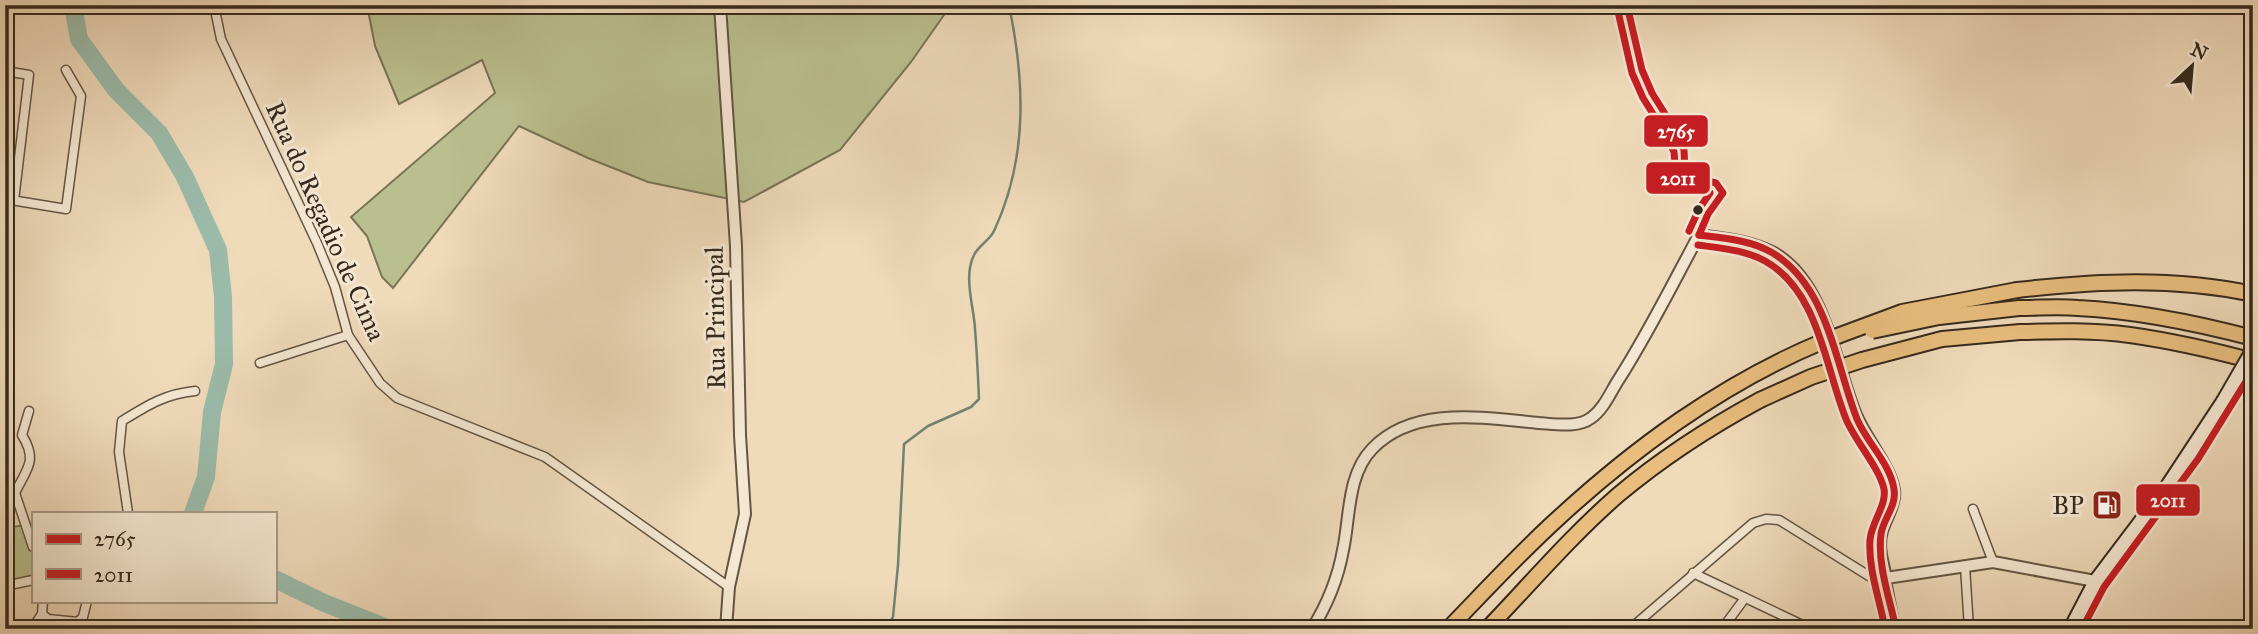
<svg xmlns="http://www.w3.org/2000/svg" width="2258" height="634" font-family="'IM FELL Great Primer',serif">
<rect width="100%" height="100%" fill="#efdaba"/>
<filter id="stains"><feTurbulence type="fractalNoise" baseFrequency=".00286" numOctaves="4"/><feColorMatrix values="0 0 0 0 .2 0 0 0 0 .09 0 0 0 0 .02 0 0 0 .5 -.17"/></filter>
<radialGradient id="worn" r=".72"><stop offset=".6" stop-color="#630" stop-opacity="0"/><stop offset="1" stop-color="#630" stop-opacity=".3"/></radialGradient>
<g fill="#babf8f" stroke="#787456" stroke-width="2">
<polygon points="367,5 951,5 911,62 840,150 744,202 648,182 588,158 519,126 393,288 382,277 367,236 351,217 495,93 482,60 399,104 375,46"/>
<polygon points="25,525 33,547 33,580 5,586 5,528"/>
</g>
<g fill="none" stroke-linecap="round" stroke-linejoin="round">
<path stroke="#738171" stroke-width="2.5" d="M886,629L893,617L898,565L904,444L928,426L971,407L979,399C978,376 977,353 975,329C974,307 963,277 974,255C978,246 990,240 994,231C1028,158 1025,82 1009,5"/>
<g stroke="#9bbbaa" stroke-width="18">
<polyline points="73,5 79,39 116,90 159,133 185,177 218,250 223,297 224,364 212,412 206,477 193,513"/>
<polyline points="275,579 322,602 390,629"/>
</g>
<g stroke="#645544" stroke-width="11">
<g id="minor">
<polyline points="214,5 221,39 317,243 335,287 348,335 380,383 397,398 545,457 729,587"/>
<polyline points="1627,5 1642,70 1652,93 1677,133 1684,150 1685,171 1691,177 1716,183 1723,193 1708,214 1699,235"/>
<polyline points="5,71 29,75 14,200"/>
<polyline points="5,199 66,209 81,96 66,70"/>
<polyline points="260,363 348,335"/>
<polyline points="5,488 15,493 33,547"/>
<path d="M15,493C27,468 38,461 22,435L29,411"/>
<polyline points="1973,509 1993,562"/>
<path d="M128,513L119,452L122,421C148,405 165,394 195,391"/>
<polyline points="1965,566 1969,629"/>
<polyline points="1693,573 1811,629"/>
<polyline points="5,586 33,580"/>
<polyline points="42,614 48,619 78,622 83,617 87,601"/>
<polyline points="32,629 42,614 43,601"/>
<polyline points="1630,629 1753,523 1766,519 1779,520 1869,576 1886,578 1896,629"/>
<polyline points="1722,629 1745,598"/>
</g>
</g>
<g stroke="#645544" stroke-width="14">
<g id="tertiary">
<polyline points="720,5 736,246 740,435 745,514 729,587 726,629"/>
<path d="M1312,629C1327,605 1338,578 1343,550C1350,518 1347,475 1372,449C1414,405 1485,418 1539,423C1555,424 1578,428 1591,418C1604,409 1611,391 1619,379C1649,332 1673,283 1699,235C1723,238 1750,241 1772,252C1825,280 1835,364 1856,415C1866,439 1890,466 1894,490C1896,503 1886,518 1882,531C1877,547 1883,562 1886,578L1993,562L2095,581"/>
</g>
</g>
<g stroke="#36291c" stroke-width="16">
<polyline id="secondary" points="2070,629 2095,581 2167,486 2223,401"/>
</g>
<g stroke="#36291c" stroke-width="18">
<g id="motorway">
<path d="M2017,290C2097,281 2174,277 2253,294"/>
<path d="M2019,308C2039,308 2059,306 2078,308C2138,311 2196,323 2253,338"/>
<path d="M2020,332C2057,331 2094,330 2130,335C2172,341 2212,350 2253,361"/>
<path d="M1448,629C1483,593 1517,556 1554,522C1634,448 1722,383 1824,341"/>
<path d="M1487,629C1530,584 1571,536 1618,495C1662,458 1710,427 1760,400"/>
</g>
</g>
<use href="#minor" stroke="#f5e7d2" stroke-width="8"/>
<use href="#tertiary" stroke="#f5e7d2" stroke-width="10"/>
<use href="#secondary" stroke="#f5e7d2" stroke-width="12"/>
<use href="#motorway" stroke="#e8bd7d" stroke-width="14"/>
<g stroke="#36291c" stroke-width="16" stroke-linecap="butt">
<polyline id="secondary-bridge" points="2223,401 2253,349"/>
</g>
<g stroke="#36291c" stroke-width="18" stroke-linecap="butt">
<g id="motorway-bridge">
<polyline points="1872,331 1939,317 2019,308"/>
<polyline points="1824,341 1902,312 2017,290"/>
<polyline points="1760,400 1811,377 1862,360 1942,339 2020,332"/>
</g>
</g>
<use href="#secondary-bridge" stroke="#f5e7d2" stroke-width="12"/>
<use href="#motorway-bridge" stroke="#e8bd7d" stroke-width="14"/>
<g stroke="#f5e7d2" stroke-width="12">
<g id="bus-1">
<polyline points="1627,5 1642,70 1652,93 1677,133 1684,150 1685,171 1691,177 1716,183 1723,193 1708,214 1699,235"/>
<path d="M1699,235C1723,238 1750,240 1771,252C1828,285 1835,363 1857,419C1867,443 1890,463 1894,489C1897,506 1883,519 1881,534C1877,565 1890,599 1896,629"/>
</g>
</g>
<g stroke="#f5e7d2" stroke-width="12">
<g id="bus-2">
<polyline points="1617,7 1632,73 1643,98 1668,138 1674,152 1676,176 1687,187 1710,193 1699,209 1689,231"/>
<path d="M1698,245C1720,248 1745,250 1765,261C1819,291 1825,367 1846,419C1855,441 1879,467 1884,489C1887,505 1871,523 1870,540C1868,569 1880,600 1885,629"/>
<polyline points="2082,629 2104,587 2198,459 2253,370"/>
</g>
</g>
<use href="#bus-1" stroke="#c61d23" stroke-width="7"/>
<use href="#bus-2" stroke="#c61d23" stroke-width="7"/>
</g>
<defs>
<g id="fuel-square" transform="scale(1.575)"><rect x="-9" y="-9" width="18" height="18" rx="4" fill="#8f2418" stroke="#f5e7d2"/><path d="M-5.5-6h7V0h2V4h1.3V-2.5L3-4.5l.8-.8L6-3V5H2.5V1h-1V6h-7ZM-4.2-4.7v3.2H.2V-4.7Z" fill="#fff"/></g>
</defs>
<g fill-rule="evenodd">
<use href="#fuel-square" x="2107" y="505"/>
</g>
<circle fill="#36291c" stroke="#f5e7d2" stroke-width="2.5" cx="1698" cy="210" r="6"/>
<g text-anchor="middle" stroke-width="6" stroke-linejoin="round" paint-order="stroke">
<g font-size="26" fill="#36291c" stroke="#f5e7d2">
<text transform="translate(326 221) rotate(66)" y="9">Rua do Regadio de Cima</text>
<text transform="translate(715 318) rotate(-91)" y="9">Rua Principal</text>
</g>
<g font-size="26" fill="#36291c" stroke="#f5e7d2" text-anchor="end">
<text x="2084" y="514">BP</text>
</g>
</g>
<g stroke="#f5e7d2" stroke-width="2.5">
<rect x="1643" y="114" width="66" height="34" rx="7" fill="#c61d23"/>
<rect x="1645" y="161" width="66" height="34" rx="7" fill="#c61d23"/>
<rect x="2135" y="483" width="66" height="34" rx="7" fill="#c61d23"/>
</g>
<g font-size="19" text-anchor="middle" font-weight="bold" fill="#fff">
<text x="1676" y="138">2765</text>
<text x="1678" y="185">2011</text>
<text x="2168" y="507">2011</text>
</g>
<rect width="2258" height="634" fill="none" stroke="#efdaba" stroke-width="28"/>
<rect x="7" y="7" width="2244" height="620" fill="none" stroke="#36291c" stroke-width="3.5"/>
<rect x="14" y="14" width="2230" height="606" fill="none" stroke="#36291c" stroke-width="2"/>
<rect x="32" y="512" width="245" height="91" fill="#f5e7d2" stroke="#a99b89" stroke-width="2"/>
<rect x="46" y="534" width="35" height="10" fill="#c61d23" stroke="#a99b89" stroke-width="2"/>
<text x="94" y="546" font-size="21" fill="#36291c">2765</text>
<rect x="46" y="569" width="35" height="10" fill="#c61d23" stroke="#a99b89" stroke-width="2"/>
<text x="94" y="582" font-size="21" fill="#36291c">2011</text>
<g transform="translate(2192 66) rotate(26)" stroke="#f5e7d2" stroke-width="5" paint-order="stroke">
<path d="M0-5L12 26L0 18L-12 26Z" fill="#36291c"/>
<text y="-10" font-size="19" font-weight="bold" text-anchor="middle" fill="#36291c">N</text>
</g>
<rect width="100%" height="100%" filter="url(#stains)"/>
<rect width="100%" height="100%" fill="url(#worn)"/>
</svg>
